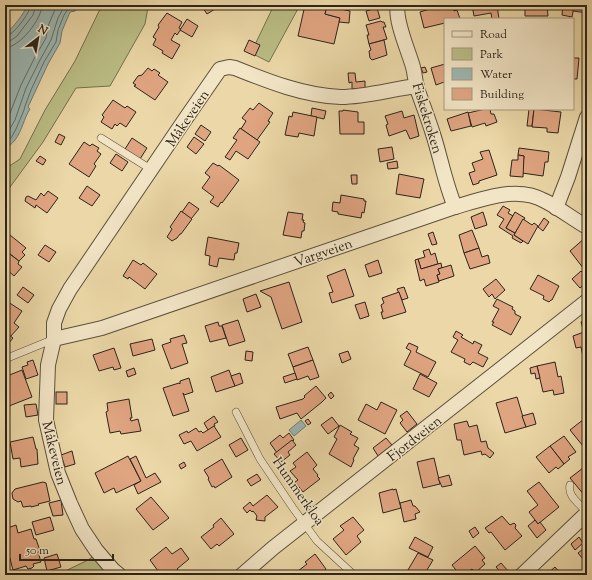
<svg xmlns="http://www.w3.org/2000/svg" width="592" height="580" font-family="'Sorts Mill Goudy',serif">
<rect width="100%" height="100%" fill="#ebd7a7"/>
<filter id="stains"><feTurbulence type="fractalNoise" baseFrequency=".005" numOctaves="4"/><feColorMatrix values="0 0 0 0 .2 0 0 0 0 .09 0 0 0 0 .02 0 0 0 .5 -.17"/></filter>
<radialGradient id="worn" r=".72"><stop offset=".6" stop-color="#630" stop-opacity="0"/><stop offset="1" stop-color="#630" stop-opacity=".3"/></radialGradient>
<g fill="#bbbd85" stroke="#747050">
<polygon points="102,5 149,5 148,7 145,24 110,86 76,88 43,142 5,194 5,169 20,159 45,110 75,61"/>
<polygon points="274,5 300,5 269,62 251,53"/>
<polygon points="95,555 115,575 57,575 88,560"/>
</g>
<g fill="#9cb7b2" stroke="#6f7c75">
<path d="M27,5H80L75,11L70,12L62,31L60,43L48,64L28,107L30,109C24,118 22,131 15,140C12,144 8,146 5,151V34C12,29 25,13 27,5Z"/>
<polygon points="301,420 306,426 294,436 289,430"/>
</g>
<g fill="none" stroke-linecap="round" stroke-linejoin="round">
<g stroke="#646e66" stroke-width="1">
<path d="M5,37C13,36 30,13 31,5"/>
<polyline points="5,42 10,41 17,36 33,15 36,5"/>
<path d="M5,48C20,47 42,19 42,5"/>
<polyline points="5,126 21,85 35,57 46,38 48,26 57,5"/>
<polyline points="5,137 15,120 26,88 40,60 51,40 58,18 65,5"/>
<polyline points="5,144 11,138 16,129 24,110 25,106 31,90 44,62 56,42 58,30 64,15 68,9 75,5"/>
</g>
</g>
<g fill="#dfa480" stroke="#2c241a">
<polygon points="201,5 223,5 223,9 215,9 207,14"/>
<polygon points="305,5 327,5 325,14 340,18 334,44 298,36"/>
<polygon points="436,5 452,5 454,11 457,10 460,19 445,19 445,23 424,28 420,12 436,7"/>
<polygon points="472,5 497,5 499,19 492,19 491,13 474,16"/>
<polygon points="525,5 547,5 548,16 525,16"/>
<polygon points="563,5 574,7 572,17 562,15"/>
<polygon points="574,5 587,5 587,13 573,11"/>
<polygon points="327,6 350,11 349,23 339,22 340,18 325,14"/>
<polygon points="377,8 380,18 369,21 366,11"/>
<polygon points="167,13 182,22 179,28 181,29 177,35 175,33 171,40 180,45 172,59 162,53 163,51 153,45 156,39 153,37 159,27 158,25"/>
<polygon points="187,19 198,26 192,37 180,30"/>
<polygon points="381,21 382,22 384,22 386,27 383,27 387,39 369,44 367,35 369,35 366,25"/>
<polygon points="249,40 260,45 255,56 244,51"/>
<polygon points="384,40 387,55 372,60 370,58 369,51 371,50 369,44"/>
<polygon points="573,58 579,58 577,79 573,79"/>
<polygon points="445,64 445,83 444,82 436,85 431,68"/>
<polygon points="425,67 427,72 423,73 421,68"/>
<polygon points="148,68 152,71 154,69 160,73 158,75 168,82 155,100 134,86 136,85 133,83 138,76 142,75"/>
<polygon points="348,73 355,73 356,82 365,81 365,88 352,89 352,82 349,83"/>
<polygon points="113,100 125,108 127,106 136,112 126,127 120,123 117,126 115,124 112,129 101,122 104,117 102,115"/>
<polygon points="259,103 273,113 268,121 270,122 257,140 241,129 246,121 242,118 250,108 253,110"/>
<polygon points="312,108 326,111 324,119 311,116"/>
<polygon points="485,109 490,109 491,114 494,114 497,122 486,126 485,123 472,127 468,113"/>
<polygon points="529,109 534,109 532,126 527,126"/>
<polygon points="534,109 561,112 558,133 547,132 547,128 532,127"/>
<polygon points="343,110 358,112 358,122 364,122 364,134 340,134 339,111 343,111"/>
<polygon points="402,111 404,118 414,115 419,136 410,139 406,130 389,136 386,125 388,124 385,116"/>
<polygon points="293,112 317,117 314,136 299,133 298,137 285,135 289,116 292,117"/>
<polygon points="468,112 471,126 451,131 447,119"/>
<polygon points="201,125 211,132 205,141 195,134"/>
<polygon points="240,128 260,142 248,159 236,151 230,160 225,157 237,140 233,138"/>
<polygon points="59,134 65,137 61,145 55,142"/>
<polygon points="194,137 204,144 196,154 187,147"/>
<polygon points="132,138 147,148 140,159 125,149"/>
<polygon points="84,142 90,146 92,144 99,148 97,151 101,154 94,164 96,166 89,177 69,164"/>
<polygon points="392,147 394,159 380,162 378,149"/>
<polygon points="519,148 549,152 548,162 545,162 543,176 522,173 524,156 518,155"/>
<polygon points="489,150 497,175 479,181 479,183 473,185 469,173 475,171 472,163 483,159 480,152"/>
<polygon points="116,154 128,162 122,171 110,163"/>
<polygon points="518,155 524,156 523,177 510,176 512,160 518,160"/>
<polygon points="40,156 46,160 43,165 36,161"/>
<polygon points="397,161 398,168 388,169 387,163"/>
<polygon points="213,163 218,166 219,165 239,180 222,203 221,202 218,207 210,202 214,197 202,188 210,177 205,173"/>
<polygon points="399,174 424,179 420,198 396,194"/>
<polygon points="351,175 357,175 357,184 352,184"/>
<polygon points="87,186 100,195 92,206 79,198"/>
<polygon points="48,191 58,198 47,213 36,205 35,208 25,201 26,197 28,196 36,200 41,193 44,196"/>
<polygon points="341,195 364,199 364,201 366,201 364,213 362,212 361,218 338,214 338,212 332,211 333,202 340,203"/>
<polygon points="189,202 199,209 191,219 182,212"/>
<polygon points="503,206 510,210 508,213 513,216 506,228 515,233 514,235 523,241 521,243 512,238 513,236 499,227 504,219 497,215"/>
<polygon points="181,211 192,219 181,234 180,234 177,238 172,241 167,237 172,229 170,227"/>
<polygon points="288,212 303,214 302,220 304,220 303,222 305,223 304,231 302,231 301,238 283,235"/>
<polygon points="483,212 487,225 475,229 471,217"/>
<polygon points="515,212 525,218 515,233 506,228"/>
<polygon points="544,218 549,222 543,231 538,227"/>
<polygon points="523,219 532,225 534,223 538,226 528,244 514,235"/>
<polygon points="472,230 479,248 464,253 459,235"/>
<polygon points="433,232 437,244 432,245 428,234"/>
<polygon points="10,235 26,248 22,252 25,255 19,261 5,250 5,247 8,243 5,240 6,238"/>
<polygon points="208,237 239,243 237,253 235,253 234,260 219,258 217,267 209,265 210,256 205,255"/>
<polygon points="586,237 587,238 587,273 570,251"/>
<polygon points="45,245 56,252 49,262 38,255"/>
<polygon points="479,248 482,257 488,255 490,263 470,269 464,253"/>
<polygon points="429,249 431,255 435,253 438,264 421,269 418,259 425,257 423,251"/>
<polygon points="7,252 19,261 18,264 22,267 14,276 5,268 5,255"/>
<polygon points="418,259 421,269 441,263 442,268 438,269 440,274 437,275 439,282 426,286 424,279 420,281 415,260"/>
<polygon points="133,260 141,265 143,263 157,274 145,289 129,277 128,279 123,276"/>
<polygon points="378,260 382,273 369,277 365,265"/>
<polygon points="451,265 454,276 439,281 437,275 440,274 438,269"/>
<polygon points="345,269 354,296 332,303 329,293 333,292 327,276"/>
<polygon points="581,271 587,277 587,282 580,288 572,279"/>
<polygon points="538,275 559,286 552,300 551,300 549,302 543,299 544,296 530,289"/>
<polygon points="496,279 505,290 495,299 492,294 489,297 483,289"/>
<polygon points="289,282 302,322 282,329 271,297 260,291"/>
<polygon points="23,287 34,295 28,303 17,295"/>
<polygon points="404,287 408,298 402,300 397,289"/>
<polygon points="399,292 406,312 383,319 381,312 383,312 381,305 384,303 382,298"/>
<polygon points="256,294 261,307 247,312 243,299"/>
<polygon points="497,299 513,307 512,309 515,311 515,314 521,317 511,335 492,325 494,322 492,322 499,309 493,306"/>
<polygon points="5,300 22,311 14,323 19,327 10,337 5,332 5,323 7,320 5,319"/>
<polygon points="365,302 369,316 360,319 355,305"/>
<polygon points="238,320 245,341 229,346 222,325"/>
<polygon points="587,320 587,332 584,332 581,322"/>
<polygon points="218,322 219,326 222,326 226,338 210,342 205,326"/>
<polygon points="456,331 463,335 461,337 473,344 474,341 482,345 478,353 488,358 483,367 473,362 470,365 464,362 465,359 451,352 458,340 453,337"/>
<polygon points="5,332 13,338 8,344 5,341"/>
<polygon points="584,332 587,332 587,361 584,361 581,347 576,348 573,336"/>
<polygon points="184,335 187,343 182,344 188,363 171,369 162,345 171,342 170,339"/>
<polygon points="152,339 155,350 133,356 130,344"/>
<polygon points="409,343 418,347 416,352 436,362 428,377 404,365 411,351 406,348"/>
<polygon points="308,347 313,360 293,367 288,354"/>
<polygon points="114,348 121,368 114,370 113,367 99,371 93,355"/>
<polygon points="246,351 253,352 252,361 245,360"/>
<polygon points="348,351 351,359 342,363 339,354"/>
<polygon points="33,360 38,375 26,379 22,367 28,365 27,362"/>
<polygon points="313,360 319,377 310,380 308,376 297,380 293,367"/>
<polygon points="555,362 558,377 561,376 564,393 554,395 553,390 543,392 537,366"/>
<polygon points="537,366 540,378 536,379 535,373 531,374 530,368"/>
<polygon points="134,368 136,374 128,377 126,371"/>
<polygon points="22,370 32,397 9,406 5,395 5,384 9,382 7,376"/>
<polygon points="229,370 235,386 216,392 211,377"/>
<polygon points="240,373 243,383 235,386 231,376"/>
<polygon points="295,373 297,379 285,383 283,377"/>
<polygon points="420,374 437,383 429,397 413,389"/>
<polygon points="189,378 193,392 184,395 183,393 189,411 173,416 163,388 179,383 180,384 180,381"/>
<polygon points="316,386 326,398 322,402 301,419 297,413 280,419 276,407 303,399 305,397 304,396"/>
<rect x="56" y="392" width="11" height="12"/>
<polygon points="331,392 334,396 331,399 328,395"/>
<polygon points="517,397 526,427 505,433 496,403"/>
<polygon points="129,399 132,418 130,418 131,421 138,419 141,431 121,434 120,431 110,433 106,412 108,411 107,403"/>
<polygon points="381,402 397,410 385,434 358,420 366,404 377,410"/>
<polygon points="36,404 38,415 26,417 24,405"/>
<polygon points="407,411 417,424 407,432 400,423 403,420 400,416"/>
<polygon points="533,413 536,424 526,427 522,416"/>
<polygon points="214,416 218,422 214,424 215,426 208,430 204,423"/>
<polygon points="332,417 339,426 328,434 321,425"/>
<polygon points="308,419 311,423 308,425 305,421"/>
<polygon points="584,419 587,423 587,442 583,446 570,430"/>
<polygon points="467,421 469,427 477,425 481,442 486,441 488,448 494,453 490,458 485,454 482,455 481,451 464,455 461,440 457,440 454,424"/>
<polygon points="340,425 352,432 350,434 358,438 354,445 359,448 353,459 354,460 351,467 329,454 337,439 334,437"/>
<polygon points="214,426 221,437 197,451 191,441 184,444 179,435 187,431 188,433 196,428 199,432 201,431 203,433"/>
<polygon points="289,433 294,440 277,453 270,443 280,435 283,438"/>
<polygon points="564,436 576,452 568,457 570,459 564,464 550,446"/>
<polygon points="33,437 36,449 37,449 38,464 21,467 20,458 13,459 10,442"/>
<polygon points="241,438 248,450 236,457 229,445"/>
<polygon points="386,438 392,445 378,456 373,448"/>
<polygon points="292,440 296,445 288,452 290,455 281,462 274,454"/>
<polygon points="550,446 564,464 558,469 556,467 549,473 536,457"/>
<polygon points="72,451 75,464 65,467 61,455"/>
<polygon points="307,452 317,465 313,469 318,475 317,476 320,479 303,492 295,482 298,480 290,471 296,467 293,463"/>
<polygon points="128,456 141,481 116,493 114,488 104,493 95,473"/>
<polygon points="136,456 146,478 155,473 161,482 138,494 134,485 141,481 130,459"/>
<polygon points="434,458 440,484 423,488 417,462"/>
<polygon points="222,459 232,477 215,488 214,486 212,487 208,479 209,478 204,470"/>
<polygon points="184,462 186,466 181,469 179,465"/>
<polygon points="583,468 587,472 587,495 585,496 570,478"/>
<polygon points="257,474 261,480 251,486 247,480"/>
<polygon points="449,475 452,485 442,487 438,478"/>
<polygon points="43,482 46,483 50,501 38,504 39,505 31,507 31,506 23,507 21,501 18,502 13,499 12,493 15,489"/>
<polygon points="539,482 559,507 538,524 529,512 538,505 527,491"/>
<polygon points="393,489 393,490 396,489 401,508 383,513 379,493"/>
<polygon points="267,495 278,507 265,517 265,521 256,520 257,516 253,511 252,512 250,510 247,513 243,508 250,502 253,506"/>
<polygon points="151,497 169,518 153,530 136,509"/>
<polygon points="61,500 63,515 53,516 49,503"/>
<polygon points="411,500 413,506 415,506 420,512 415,514 416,519 404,522 400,503"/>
<polygon points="502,516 510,525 514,523 516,525 515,528 522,536 505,550 491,532 489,533 485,528"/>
<polygon points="50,517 54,530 36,535 32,522"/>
<polygon points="353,517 364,530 357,536 361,542 346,555 333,539 344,530 340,526"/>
<polygon points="221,518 234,534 219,546 217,544 211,549 201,537 214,527 213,525"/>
<polygon points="535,520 538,524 540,522 546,530 537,538 528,526"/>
<polygon points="16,525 18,533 31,529 34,539 36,539 40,551 38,552 41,562 33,564 34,566 32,568 28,569 26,566 13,570 9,555 7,556 5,548 5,529"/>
<polygon points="475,527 479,533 473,538 469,531"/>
<polygon points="415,537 433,547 428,557 409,548"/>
<polygon points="579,537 583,543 575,550 571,544"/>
<polygon points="475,546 485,558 482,560 485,564 475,573 472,569 462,575 460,575 452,565"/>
<polygon points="587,546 587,564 578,553"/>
<polygon points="166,547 172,554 181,548 189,559 177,569 178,570 172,574 173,575 161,575 150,560"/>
<polygon points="418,553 433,560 424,575 405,575"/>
<polygon points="57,554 61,567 47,571 44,558"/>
<polygon points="315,554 326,569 320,575 302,575 298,571 307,564 305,562"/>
<polygon points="501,563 509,572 505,575 503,575 496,567"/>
<polygon points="555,567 562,575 546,575"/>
</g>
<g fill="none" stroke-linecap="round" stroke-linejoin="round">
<g stroke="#5c513d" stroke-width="8">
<g id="service">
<polyline points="101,138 152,170"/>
<polyline points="5,359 54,339"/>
<polyline points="236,412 260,459 293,508 317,541 354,575"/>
<path d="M570,485C567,497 581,504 587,513"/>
</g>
</g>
<g stroke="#5c513d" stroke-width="16">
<g id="minor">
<path d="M398,5C394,19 409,52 413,67C415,74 415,81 417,88C422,103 428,118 433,134C441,159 445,183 455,207"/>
<polyline points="556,208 568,177 587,117"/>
<path d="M54,339L102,328L455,207C483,199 517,185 545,201C559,208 573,219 587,227"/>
<path d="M119,575L113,570L96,550L82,529L70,503L58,473L46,420L48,365L54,339V323L59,309L70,289L186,118L220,69L229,67L235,68C267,81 305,96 341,97C366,97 392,89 417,86"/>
<polyline points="242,575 273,548 587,301"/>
<polyline points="522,575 587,513"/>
</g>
</g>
<use href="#service" stroke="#f2e5c6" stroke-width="7"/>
<use href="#minor" stroke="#f2e5c6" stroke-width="14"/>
</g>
<g text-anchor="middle" stroke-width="3" stroke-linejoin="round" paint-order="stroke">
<g font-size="14" fill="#2c241a" stroke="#f2e5c6">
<text transform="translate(187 118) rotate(-56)" y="5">Måkeveien</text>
<text transform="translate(428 118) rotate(73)" y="5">Fiskekroken</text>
<text transform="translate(323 252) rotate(-19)" y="5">Vargveien</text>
<text transform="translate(414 438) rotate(-38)" y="5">Fjordveien</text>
<text transform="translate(55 453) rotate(76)" y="5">Måkeveien</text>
<text transform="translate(299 491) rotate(55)" y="5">Hummerkloa</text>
</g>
</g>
<rect width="592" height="580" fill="none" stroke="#ebd7a7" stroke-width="20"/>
<rect x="6" y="6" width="580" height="568" fill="none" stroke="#2c241a" stroke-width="2"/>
<rect x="10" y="10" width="572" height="560" fill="none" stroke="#2c241a"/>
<rect x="444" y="18" width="130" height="92" fill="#f2e5c6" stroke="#a39881"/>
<rect x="452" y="31" width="20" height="6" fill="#f2e5c6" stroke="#a39881"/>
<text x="480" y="38" font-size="12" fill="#2c241a">Road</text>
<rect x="452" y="48" width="20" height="12" fill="#bbbd85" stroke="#a39881"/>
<text x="480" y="58" font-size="12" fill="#2c241a">Park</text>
<rect x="452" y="68" width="20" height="12" fill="#9cb7b2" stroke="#a39881"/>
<text x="480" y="78" font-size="12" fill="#2c241a">Water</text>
<rect x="452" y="88" width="20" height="12" fill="#dfa480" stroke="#a39881"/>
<text x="480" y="98" font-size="12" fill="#2c241a">Building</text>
<g transform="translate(38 38) rotate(31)" stroke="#f2e5c6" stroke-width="3" paint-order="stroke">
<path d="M0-3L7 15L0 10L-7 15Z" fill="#2c241a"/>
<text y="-6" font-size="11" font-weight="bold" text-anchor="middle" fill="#2c241a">N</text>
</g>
<path d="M20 554v6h93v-6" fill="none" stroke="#2c241a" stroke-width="2"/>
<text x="26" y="554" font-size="12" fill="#2c241a" stroke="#f2e5c6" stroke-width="3" paint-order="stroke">50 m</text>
<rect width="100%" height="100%" filter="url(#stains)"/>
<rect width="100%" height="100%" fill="url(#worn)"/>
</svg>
